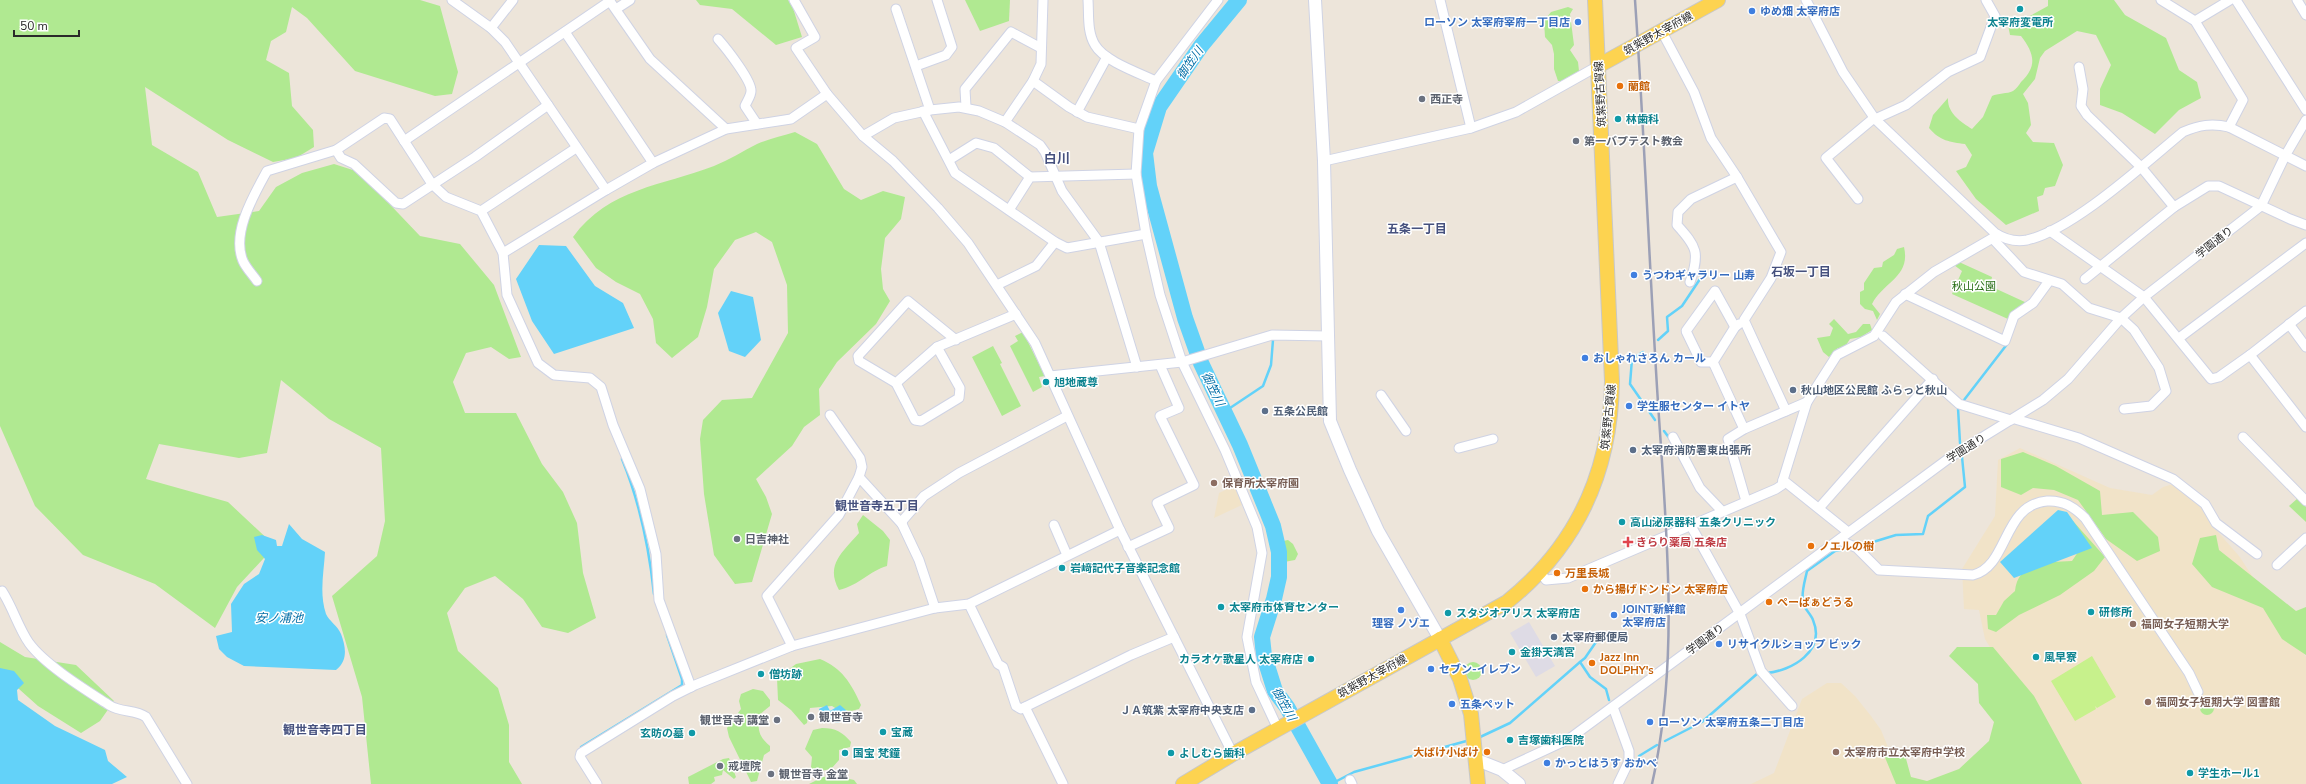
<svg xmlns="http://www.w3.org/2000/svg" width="2306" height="784" font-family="'Nunito Sans','Noto Sans JP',sans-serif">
<rect width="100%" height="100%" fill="#ede5da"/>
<polygon fill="#dedbe5" points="1529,622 1555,666 1536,677 1510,633"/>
<g fill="#f1e3c8">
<polygon points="2020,448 2110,488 2152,495 2163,487 2173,484 2202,507 2211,524 2239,556 2306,657 2306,784 2073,784 1985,639 1979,610 1964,609 1962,569 1995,516 1998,460"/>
<polygon points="1236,485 1244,504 1214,518 1219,493"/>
<polygon points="1827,683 1841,683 1855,696 1871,716 1881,730 1903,784 1751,784 1774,773 1802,699"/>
</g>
<g fill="#b0e991">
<polygon points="0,0 420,0 440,6 458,72 452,94 435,96 355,71 307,18 292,7 286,32 271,41 266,60 289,73 292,106 313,130 314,147 296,158 273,162 228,140 145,87 152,145 198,172 217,217 259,211 276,187 302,173 334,164 359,172 420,236 460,244 494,285 521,357 509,359 491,347 466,353 453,382 465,413 516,413 542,464 563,492 577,523 583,573 596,618 568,633 542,627 523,599 495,576 465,588 447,613 458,651 498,688 509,725 509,762 522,784 371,784 362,697 332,596 377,556 385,521 381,448 329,419 281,380 267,453 239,458 159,444 146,479 228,502 275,546 237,587 215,628 155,584 83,555 35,506 0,426"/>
<polygon points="696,0 788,0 793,8 802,37 776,45 732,9 700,5"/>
<polygon points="965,0 1010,0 1009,21 980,31"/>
<path d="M2048,0H2114L2125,15L2166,38L2179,70L2197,82L2201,98L2179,110L2155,134L2122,113L2100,105V89L2111,65L2096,35L2077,31L2045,51L2040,58L2035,79L2023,94L2028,103L2031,125L2026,133L2033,142L2054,143L2063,165L2055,186L2045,188L2043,195L2037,197L2039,211L2006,225L1976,199L1956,171L1966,167L1972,155L1965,144C1950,142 1940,141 1929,128L1933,115L1948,98C1947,113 1961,122 1972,129L1983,117L1992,96C1998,93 2007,94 2013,91C2016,89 2019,85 2021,82C2038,66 2034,53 2021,36L2010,35L2008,25L2019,22L2048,6Z"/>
<polygon points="1568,7 1573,9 1570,14 1574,45 1570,50 1578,62 1579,71 1561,81 1558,81 1554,69 1554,54 1552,45 1545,37 1544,21 1551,12"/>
<path d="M795,132L817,144L844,189L861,200L883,191L905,197L901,219L885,238L881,269L883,289L890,301L876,324L837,362L819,389L820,415L804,427L792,446L756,479L766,497L772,514L752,582L735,584L714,555L704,494L700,439L703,420L722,400L752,398L788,333L787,285L772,242L756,232L735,240L714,269L707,307L698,337L672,358L656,343L653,319L640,294L616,282L596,268L573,237C609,188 662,186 714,166C729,160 743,151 757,144C769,139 782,136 795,132Z"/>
<path d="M1904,247C1911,277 1883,282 1872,304L1880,314L1877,320L1873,311L1865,309L1860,304V292L1864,290V283L1874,268L1882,267L1883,262L1894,255L1897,249Z"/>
<polygon points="1959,262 1992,277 1990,286 2027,303 2012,313 2008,319 1952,294 1962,271 1954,265"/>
<polygon points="1834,319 1848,334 1856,332 1863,324 1870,324 1872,330 1861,337 1850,339 1844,348 1838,348 1829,357 1823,352 1817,338 1830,336 1833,328 1829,324"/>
<polygon points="1023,332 1045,376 1039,377 1042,387 1033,392 1010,346 1018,341 1015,336"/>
<polygon points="993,346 1002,363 1000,364 1021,406 1002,416 972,357"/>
<polygon points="2023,452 2056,466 2100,491 2102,515 2133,512 2158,537 2160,551 2137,561 2106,539 2078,500 2054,490 2033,488 2021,495 2001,487 2001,459"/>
<polygon points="2298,498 2306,507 2306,522 2289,506"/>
<path d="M863,515L883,531L890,540L887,566C869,571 860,585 839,590C825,564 843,552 859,533L857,524Z"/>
<path d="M2055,519L2073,521L2105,557L2094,571L2060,595L2019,615L1996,632L1988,629L1987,615H1996L2004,601L2015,591C2018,561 2049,562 2072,561L2082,546Z"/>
<polygon points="2216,535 2219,550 2296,611 2306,607 2306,655 2282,639 2263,608 2212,587 2192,564 2200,538"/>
<polygon points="1279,539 1282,539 1283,541 1288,540 1293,544 1298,554 1295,560 1284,562 1278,558 1276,554 1281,548"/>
<polygon points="0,642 25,657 76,665 114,701 100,721 81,733 38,706 0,672"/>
<polygon points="1957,647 1993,647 2034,696 2082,784 1896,784 1884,755 1905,755 1911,777 1927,781 1959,769 1989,741 1994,722 1979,703 1978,684 1949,656"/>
<path d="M820,659C842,668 851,683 861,705L859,709L843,713L832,706L810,708L807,723L804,725L791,710L778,700L777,678L796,664Z"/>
<circle cx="1473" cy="671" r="9"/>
<path d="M753,689L763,691L770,700V706L759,715C758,730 758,736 770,746V751L764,755L757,781L751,782L729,737L727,728L741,709L739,701L741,694Z"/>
<circle cx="2207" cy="708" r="7"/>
<path d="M822,728C836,728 842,732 851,742L850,747L839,750V760L831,769L815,772L811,767L812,757L805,749L813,730Z"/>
<polygon points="729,758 736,777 734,779 723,770 722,775 714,777 715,781 711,784 689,784 688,777 723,759"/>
<polygon points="835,776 854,780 857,784 809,784 823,777"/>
</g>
<polygon fill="#c7f18c" points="2092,656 2116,697 2097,708 2095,706 2096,709 2075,721 2051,681"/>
<g fill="#63d2f9">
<polygon points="539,245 566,246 595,286 623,303 634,328 554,354 532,321 516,279"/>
<polygon points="731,291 753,297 761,340 745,357 729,351 718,313"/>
<polygon points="2058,510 2067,512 2092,548 2014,578 2000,562"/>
<path d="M289,524L302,539L325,552C324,572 319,593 326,614C329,621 338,626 341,634C346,647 348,661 336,670L244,666L227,657L219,649L216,636L232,632L231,604L244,584L259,574L265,559L257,550L254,537L262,535L276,540L277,546H282Z"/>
<polygon points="0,668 14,671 24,683 17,690 18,700 55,726 105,750 108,761 127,777 112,784 0,784"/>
<polygon points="827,705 830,711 840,705 847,711 846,719 838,723 821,720 819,709"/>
</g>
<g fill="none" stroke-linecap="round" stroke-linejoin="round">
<g stroke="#63d2f9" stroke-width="2.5">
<polyline points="1658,340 1668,331 1667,317 1682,306 1700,279"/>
<polyline points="1643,352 1632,359 1630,384 1655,420"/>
<polyline points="1964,400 2008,343"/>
<polyline points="1958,408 1960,443"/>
<polyline points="1224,412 1263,386 1271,365 1273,340"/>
<polyline points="1664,431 1670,439"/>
<path d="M622,459C640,503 649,547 654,594"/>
<polyline points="1860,546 1896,535 1923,534 1928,516 1965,487 1962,457"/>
<polyline points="1580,662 1585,658 1596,642"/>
<path d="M1766,673C1792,671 1826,651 1813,620C1811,614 1804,609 1803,602C1801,592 1805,581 1807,571L1835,551L1846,549"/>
<polyline points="1478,738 1510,723 1580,662 1590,677 1606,689 1609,700"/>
<polyline points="1665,741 1702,722 1758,673"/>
<polyline points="581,747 682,685 682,679 667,635"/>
<polyline points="1639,756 1657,745"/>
<polyline points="1331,784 1354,772 1470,740"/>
</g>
<polyline stroke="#63d2f9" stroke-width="16" points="1239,0 1201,46 1159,107 1145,153 1149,186 1185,318 1201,363 1240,445 1273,526 1279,552 1279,577 1274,599 1262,637 1264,656 1275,691 1287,707 1330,784"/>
<g stroke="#cfd3e4" stroke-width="11">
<g id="street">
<polyline points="452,0 491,28 505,42 606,190"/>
<polyline points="609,0 650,59 726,129"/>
<polyline points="794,0 815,37 796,48 827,94"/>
<path d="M1088,0C1089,15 1087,32 1095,45C1104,61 1139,73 1156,81"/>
<polyline points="1218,0 1156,81 1139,129 1136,174 1146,234 1160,295 1182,362 1225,450 1257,527 1262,553 1247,637 1256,682 1278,729"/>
<polyline points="1440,0 1471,128"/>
<path d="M1806,0L1843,72L1875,119L1995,233C2004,239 2015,242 2027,240C2073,230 2145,163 2183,132C2199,125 2212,123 2229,127L2306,166"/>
<polyline points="2161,0 2195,21 2243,100 2229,127"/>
<polyline points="2236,0 2306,110"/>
<polyline points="2297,0 2306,15"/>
<polyline points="616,9 630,0"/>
<polyline points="896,9 930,110"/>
<polyline points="2195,21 2230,0"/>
<polyline points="491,28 513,0"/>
<polyline points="1661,30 1694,92 1711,138 1737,177 1781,252 1771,278 1744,320 1786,411"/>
<polyline points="565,32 653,163"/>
<path d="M718,39C726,48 752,81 751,91C751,96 747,101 745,106L757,124"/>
<polyline points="916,66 946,55 952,47 937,0"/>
<polyline points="2079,67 2083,89 2081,106 2087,115 2141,167 2174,207"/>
<polyline points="1033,81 1069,107 1087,117 1139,129"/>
<polyline points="966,107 965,89 1011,32 1041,48"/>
<polyline points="923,111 955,173 1055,242 1067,248 1146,234"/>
<polyline points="1077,112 1107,57"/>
<polyline points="1875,119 1906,105 1948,72 1980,57 1995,16 1986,0"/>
<polyline points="1005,122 1033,81 1041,64 1043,0"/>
<polyline points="863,136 894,118 930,110 959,107 979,111 1005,122 1040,145 1045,152 1062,191 1099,242 1137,367"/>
<polyline points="404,141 610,1"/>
<polyline points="336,150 341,158 354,164 396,203 403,204 475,157 548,105"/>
<polyline points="949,160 976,143 994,148 1030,177"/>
<polyline points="1324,161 1471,128 1516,112 1598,66"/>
<polyline points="1858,199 1826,158 1874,118"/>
<polyline points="1009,210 1030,177 1136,174"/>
<polyline points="481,211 576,148"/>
<polyline points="2050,231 2144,297 2211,379 2219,377 2250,355 2306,427"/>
<polyline points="1993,239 2024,272 2062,284 2089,308 2121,318 2134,330 2159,368 2166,391 2151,406 2124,409"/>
<polyline points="503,253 606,190 653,163 726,129 791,119 827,94 863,136 893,161 938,208 968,243 1035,343 1120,530 1233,754"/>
<polyline points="2085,279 2174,207 2208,186 2219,186 2290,219 2306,225"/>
<path d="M257,281C253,275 246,268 243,261C231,233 254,195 267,171L336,150L384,118L390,119L432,184L446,197L481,211L503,253L507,295L538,363L554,375L590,378L601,387L613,425L640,489L656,554L659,600L691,687"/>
<path d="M1690,282C1700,253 1697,247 1677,225L1678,212L1691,199L1737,177"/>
<polyline points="997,285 1036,266 1055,242"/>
<polyline points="1905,294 2005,341 2014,316 2033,303 2049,281"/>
<polyline points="1739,324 1735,327 1713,362 1744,429"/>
<polyline points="2289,324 2306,347"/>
<polyline points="1883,336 1959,404 2011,420"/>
<polyline points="2179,338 2306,243"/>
<polyline points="956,340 908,301 858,356 859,361 896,383 937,347 1016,314"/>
<polyline points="2250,355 2306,311"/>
<polyline points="1713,362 1701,362 1686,331 1715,291 1735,327"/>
<polyline points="1050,376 1182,362 1272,335 1328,336"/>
<polyline points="896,383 915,420 921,421 959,398 960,388 937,347"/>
<polyline points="1381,395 1406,431"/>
<polyline points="830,415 860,458 862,467 859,477"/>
<polyline points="2015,419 2079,438 2173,479 2205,504 2216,523 2257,554"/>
<polyline points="1673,437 1700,488 1722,511"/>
<polyline points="2243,437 2306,501"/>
<polyline points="1459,448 1493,439"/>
<polyline points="1746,501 1728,439 1744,429 1807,402"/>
<polyline points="1820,507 1933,379"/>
<polyline points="1054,525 1067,555"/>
<polyline points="1691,526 1740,614 1761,671 1792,706"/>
<polyline points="1848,532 1783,480 1807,402 1837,355 1874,336 1896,302 1934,272 1998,235"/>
<path d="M1839,540L1857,548L1879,570L1973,575C2009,566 2002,505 2047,501C2063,500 2074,507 2085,518L2189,673L2198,692"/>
<polyline points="1128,547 1169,528 1157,503 1194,485 1160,416 1179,408 1160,365"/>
<polyline points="2277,565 2306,538"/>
<polyline points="1540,572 1546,580 1568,578 1776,489 1782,485 1783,480"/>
<path d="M2,591C13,608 18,627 29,643C45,665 86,690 109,705C121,713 135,709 146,717L187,784"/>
<polyline points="969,604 998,664 1003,667 1016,706 1021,709 1131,655 1174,637"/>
<polyline points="935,608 919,560 902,524 903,520 924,496 959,473 1067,416"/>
<polyline points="792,646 767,596 839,515 859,477 902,524"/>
<polyline points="1025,707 1063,784"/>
<polyline points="1613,707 1629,751 1629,761 1618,784"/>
<polyline points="1502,770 1569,739 1952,456 2043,400 2068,379 2121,318 2144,297 2261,206 2285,156 2306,120"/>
<polyline points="1350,780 1352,784"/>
<polyline points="597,784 580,757 581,753 673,696 695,685 792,646 935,608 969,604 1120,530"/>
</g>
</g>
<g stroke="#cfd3e4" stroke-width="14">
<g id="secondary">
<polyline points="1315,0 1324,161 1330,421 1350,470 1378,531 1440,639"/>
<polyline points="1477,760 1502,770 1519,784"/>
</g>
</g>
<g stroke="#c8c8c8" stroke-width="16">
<g id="primary">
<polyline points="1598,66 1718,0"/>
<polyline points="1440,639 1460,679 1471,714 1478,784"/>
<path d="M1183,784L1233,754L1507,602C1578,545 1611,470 1612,381L1595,0"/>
</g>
</g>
<use href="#street" stroke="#fff" stroke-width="9"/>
<use href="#secondary" stroke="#fff" stroke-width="12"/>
<use href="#primary" stroke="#fdd350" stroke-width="14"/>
<path stroke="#9ca0b6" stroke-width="2.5" d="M1635,0C1644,129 1649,258 1657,387C1665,518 1681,655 1652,784"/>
</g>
<g fill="#0f9aa8" stroke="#fff" stroke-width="1.5">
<circle cx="2020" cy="9" r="4"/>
<circle cx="1618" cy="119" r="4"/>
<circle cx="1046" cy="382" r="4"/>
<circle cx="1622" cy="522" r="4"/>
<circle cx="1062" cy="568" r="4"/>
<circle cx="1221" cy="607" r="4"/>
<circle cx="2091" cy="612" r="4"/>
<circle cx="1448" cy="613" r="4"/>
<circle cx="1512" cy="652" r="4"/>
<circle cx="2036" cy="657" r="4"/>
<circle cx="1311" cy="659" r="4"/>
<circle cx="761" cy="674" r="4"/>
<circle cx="883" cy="732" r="4"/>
<circle cx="692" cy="733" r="4"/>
<circle cx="1510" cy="740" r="4"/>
<circle cx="845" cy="753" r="4"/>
<circle cx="1171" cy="753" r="4"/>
<circle cx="2190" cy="773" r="4"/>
</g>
<g fill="#3f7fe0" stroke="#fff" stroke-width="1.5">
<circle cx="1752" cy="11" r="4"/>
<circle cx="1578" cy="22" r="4"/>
<circle cx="1634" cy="275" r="4"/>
<circle cx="1585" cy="358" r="4"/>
<circle cx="1629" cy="406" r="4"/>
<circle cx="1401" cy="610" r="4"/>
<circle cx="1614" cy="615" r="4"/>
<circle cx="1719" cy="644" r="4"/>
<circle cx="1431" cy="669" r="4"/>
<circle cx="1452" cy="704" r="4"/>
<circle cx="1650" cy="722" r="4"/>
<circle cx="1547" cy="763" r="4"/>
</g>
<g fill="#e8710a" stroke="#fff" stroke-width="1.5">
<circle cx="1620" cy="86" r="4"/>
<circle cx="1811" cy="546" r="4"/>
<circle cx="1557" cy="573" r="4"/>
<circle cx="1585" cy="589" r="4"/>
<circle cx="1769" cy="602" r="4"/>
<circle cx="1592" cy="663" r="4"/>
<circle cx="1487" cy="752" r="4"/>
</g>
<g fill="#6b7280" stroke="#fff" stroke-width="1.5">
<circle cx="1422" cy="99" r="4"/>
<circle cx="1576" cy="141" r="4"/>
<circle cx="737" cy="539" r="4"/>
<circle cx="811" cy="717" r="4"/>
<circle cx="777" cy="720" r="4"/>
<circle cx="720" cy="766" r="4"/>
<circle cx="771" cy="774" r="4"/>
</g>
<g fill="#5c6f8a" stroke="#fff" stroke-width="1.5">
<circle cx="1793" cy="390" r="4"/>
<circle cx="1265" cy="411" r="4"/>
<circle cx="1633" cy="450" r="4"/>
<circle cx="1554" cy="637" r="4"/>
<circle cx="1252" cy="710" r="4"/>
</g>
<g fill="#8d6e63" stroke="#fff" stroke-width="1.5">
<circle cx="1214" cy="483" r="4"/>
<circle cx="2133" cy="624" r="4"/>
<circle cx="2148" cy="702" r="4"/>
<circle cx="1836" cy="752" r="4"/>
</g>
<path fill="#e0444e" stroke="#fff" stroke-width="1.5" d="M1626 536h4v4h4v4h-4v4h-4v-4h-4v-4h4z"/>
<g text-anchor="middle" stroke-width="3" stroke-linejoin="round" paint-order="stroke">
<g font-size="11" font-weight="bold" fill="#366cbe" stroke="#fff" text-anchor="start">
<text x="1760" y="15">ゆめ畑 太宰府店</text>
<text x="1570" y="26" text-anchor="end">ローソン 太宰府宰府一丁目店</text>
<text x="1642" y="279">うつわギャラリー 山寿</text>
<text x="1593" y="362">おしゃれさろん カール</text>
<text x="1637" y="410">学生服センター イトヤ</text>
<text x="1622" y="613">JOINT新鮮館<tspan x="1622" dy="13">太宰府店</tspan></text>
<text x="1401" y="627" text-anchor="middle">理容 ノゾエ</text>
<text x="1727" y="648">リサイクルショップ ビック</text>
<text x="1439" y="673">セブン-イレブン</text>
<text x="1460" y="708">五条ペット</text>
<text x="1658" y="726">ローソン 太宰府五条二丁目店</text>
<text x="1555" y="767">かっとはうす おかべ</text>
</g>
<g font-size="11" font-weight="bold" fill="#0d838f" stroke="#fff" text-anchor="start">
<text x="2020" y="26" text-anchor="middle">太宰府変電所</text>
<text x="1626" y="123">林歯科</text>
<text x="1054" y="386">旭地蔵尊</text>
<text x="1630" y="526">高山泌尿器科 五条クリニック</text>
<text x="1070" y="572">岩﨑記代子音楽記念館</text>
<text x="1229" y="611">太宰府市体育センター</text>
<text x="2099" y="616">研修所</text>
<text x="1456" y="617">スタジオアリス 太宰府店</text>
<text x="1520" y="656">金掛天満宮</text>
<text x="2044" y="661">風早寮</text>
<text x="1303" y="663" text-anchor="end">カラオケ歌星人 太宰府店</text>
<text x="769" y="678">僧坊跡</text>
<text x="891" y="736">宝蔵</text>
<text x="684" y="737" text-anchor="end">玄昉の墓</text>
<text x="1518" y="744">吉塚歯科医院</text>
<text x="853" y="757">国宝 梵鐘</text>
<text x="1179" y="757">よしむら歯科</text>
<text x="2198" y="777">学生ホール1</text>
</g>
<g font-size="11" fill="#2a2a2a" stroke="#fff">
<text transform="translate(1658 33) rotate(-29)" y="4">筑紫野太宰府線</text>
<text transform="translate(1600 94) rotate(-93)" y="4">筑紫野古賀線</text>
<text transform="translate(2214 242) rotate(-38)" y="4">学園通り</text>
<text transform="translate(1608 417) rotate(-84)" y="4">筑紫野古賀線</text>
<text transform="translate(1966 448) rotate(-32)" y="4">学園通り</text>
<text transform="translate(1705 639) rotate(-36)" y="4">学園通り</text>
<text transform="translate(1372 676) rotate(-29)" y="4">筑紫野太宰府線</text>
</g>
<g font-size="11" font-weight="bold" fill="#c56008" stroke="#fff" text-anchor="start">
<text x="1628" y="90">蘭館</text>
<text x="1819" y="550">ノエルの樹</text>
<text x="1565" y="577">万里長城</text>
<text x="1593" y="593">から揚げドンドン 太宰府店</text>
<text x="1777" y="606">ぺーぱぁどうる</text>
<text x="1600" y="661">Jazz Inn<tspan x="1600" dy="13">DOLPHY's</tspan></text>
<text x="1479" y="756" text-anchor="end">大ばけ小ばけ</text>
</g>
<g font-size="11" font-weight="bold" fill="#5b616d" stroke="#fff" text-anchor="start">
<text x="1430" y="103">西正寺</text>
<text x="1584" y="145">第一バプテスト教会</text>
<text x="745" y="543">日吉神社</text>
<text x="819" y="721">観世音寺</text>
<text x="769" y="724" text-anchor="end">観世音寺 講堂</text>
<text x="728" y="770">戒壇院</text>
<text x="779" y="778">観世音寺 金堂</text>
</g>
<g font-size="11" fill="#276d14" stroke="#fff">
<text x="1974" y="290">秋山公園</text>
</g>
<g font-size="11" font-weight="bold" fill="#4e5e75" stroke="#fff" text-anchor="start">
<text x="1801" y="394">秋山地区公民館 ふらっと秋山</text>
<text x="1273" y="415">五条公民館</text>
<text x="1641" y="454">太宰府消防署東出張所</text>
<text x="1562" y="641">太宰府郵便局</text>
<text x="1244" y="714" text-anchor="end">ＪＡ筑紫 太宰府中央支店</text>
</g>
<g font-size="11" font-weight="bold" fill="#785e54" stroke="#fff" text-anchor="start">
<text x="1222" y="487">保育所太宰府園</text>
<text x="2141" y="628">福岡女子短期大学</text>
<text x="2156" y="706">福岡女子短期大学 図書館</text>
<text x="1844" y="756">太宰府市立太宰府中学校</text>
</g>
<g font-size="11" font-weight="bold" fill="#be3a42" stroke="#fff" text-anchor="start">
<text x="1636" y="546">きらり薬局 五条店</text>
</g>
<g font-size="12" font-style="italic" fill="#026ea6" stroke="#fff">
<text transform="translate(1190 63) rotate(-55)" y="4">御笠川</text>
<text transform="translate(1213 389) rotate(64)" y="4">御笠川</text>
<text x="279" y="622">安ノ浦池</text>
<text transform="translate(1284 704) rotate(61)" y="4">御笠川</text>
</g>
<g font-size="12" font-weight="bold" fill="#46517e" stroke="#fff">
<text x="1417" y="233">五条一丁目</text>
<text x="1801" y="276">石坂一丁目</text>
<text x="877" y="510">観世音寺五丁目</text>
<text x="325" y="734">観世音寺四丁目</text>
</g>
<g font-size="13" font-weight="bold" fill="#46517e" stroke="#fff">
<text x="1057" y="163">白川</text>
</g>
</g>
<path d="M14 30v6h65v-6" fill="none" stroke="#2a2a2a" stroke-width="2"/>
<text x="20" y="30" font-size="12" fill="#2a2a2a" stroke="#ffffff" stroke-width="3" paint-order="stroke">50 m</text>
</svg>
